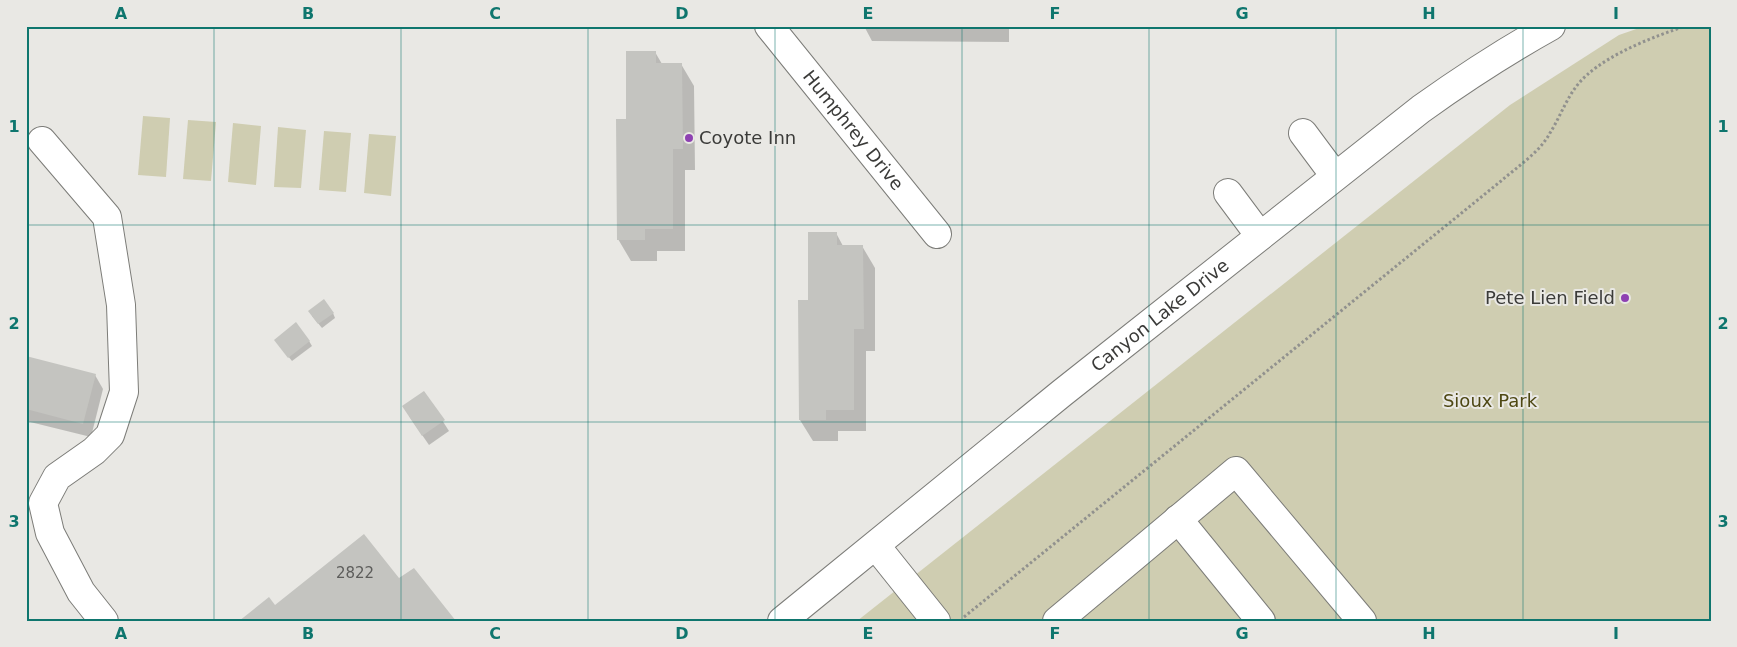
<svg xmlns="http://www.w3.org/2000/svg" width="1737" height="647" font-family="'DejaVu Sans',sans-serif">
<rect width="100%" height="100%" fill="#e9e8e4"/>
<g fill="#cfcdb1">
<polygon points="1645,26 1711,26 1711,621 857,621 1510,105 1619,35"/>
<polygon points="143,116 170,118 166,177 138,175"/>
<polygon points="188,120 216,122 211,181 183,179"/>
<polygon points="233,123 261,126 256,185 228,182"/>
<polygon points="278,127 306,130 301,188 274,187"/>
<polygon points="324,131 351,133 346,192 319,190"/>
<polygon points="369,134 396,136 391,196 364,193"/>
</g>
<g fill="#0003">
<polygon points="864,26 1009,26 1009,42 872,41"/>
<polygon points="655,52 662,64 681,64 694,86 695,170 685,170 685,251 657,251 657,261 631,261 618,239 628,120"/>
<polygon points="836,233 843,246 862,246 875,268 875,351 866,351 866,431 838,431 838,441 813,441 800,420 810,301"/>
<polygon points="333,313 335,318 322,328 312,316"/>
<polygon points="309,341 312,346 292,361 278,344"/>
<polygon points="26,357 95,375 103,389 91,437 26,421"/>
<polygon points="424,392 449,431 429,445 409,416"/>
</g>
<g fill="#c4c4c0">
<polygon points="936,26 1002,26 1002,29 936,28"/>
<polygon points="626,51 656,51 656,63 682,63 683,149 673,149 673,229 645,229 645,240 617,240 616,119 626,119"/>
<polygon points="808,232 837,232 837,245 863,245 864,329 854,329 854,410 826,410 826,420 799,420 798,300 808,300"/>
<polygon points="324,299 334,313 318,324 308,311"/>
<polygon points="296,322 310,341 288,358 274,340"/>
<polygon points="26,356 96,374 83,424 26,409"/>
<polygon points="424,391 445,420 422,436 402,406"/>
<polygon points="364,534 399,578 414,568 456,621 239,621 269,597 275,605"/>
</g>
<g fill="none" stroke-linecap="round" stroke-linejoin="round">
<g stroke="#7c7c78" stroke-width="30">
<g id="minor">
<path id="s1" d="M769,26L937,234"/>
<polyline points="1303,133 1335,176"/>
<polyline points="42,141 107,217 121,305 124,392 110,435 94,451 57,477 43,503 50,533 81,592 104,621"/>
<polyline points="1228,193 1260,236"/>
<polyline points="1178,519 1261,621"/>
<polyline points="876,546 936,621"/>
<path id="s2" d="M782,621L1062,393L1421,109C1463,79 1506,51 1551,26"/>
<polyline points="1057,621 1236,471 1362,621"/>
</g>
</g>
<path stroke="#91918e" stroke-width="3" stroke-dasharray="2.5 2.5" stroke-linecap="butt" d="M964,617L1501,181C1517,167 1540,152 1550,133C1562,114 1569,90 1587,75C1611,53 1655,36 1686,26"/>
<use href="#minor" stroke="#fff" stroke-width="28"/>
</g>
<path fill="none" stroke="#0f766e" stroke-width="1" stroke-opacity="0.55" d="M214,26V621M401,26V621M588,26V621M775,26V621M962,26V621M1149,26V621M1336,26V621M1523,26V621M26,225H1711M26,422H1711"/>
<g fill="#8e41b2" stroke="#e9e8e4" stroke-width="2">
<circle cx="689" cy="138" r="5"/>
<circle cx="1625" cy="298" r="5"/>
</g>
<g text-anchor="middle" stroke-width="4" stroke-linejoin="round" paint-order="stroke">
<g font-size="15" fill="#5d5d5b">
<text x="355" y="578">2822</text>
</g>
<g font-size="18" fill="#3b3b39" stroke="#e9e8e4">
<text dy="6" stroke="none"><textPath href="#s1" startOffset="134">Humphrey Drive</textPath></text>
<text dy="6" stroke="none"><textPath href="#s2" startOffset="486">Canyon Lake Drive</textPath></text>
</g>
<g font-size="18" fill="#3b3b39" stroke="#e9e8e4" text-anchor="start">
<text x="699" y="144">Coyote Inn</text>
<text x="1615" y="304" text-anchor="end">Pete Lien Field</text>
</g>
<g font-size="18" fill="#4e4814" stroke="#e9e8e4">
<text x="1490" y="407">Sioux Park</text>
</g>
</g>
<rect width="1737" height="647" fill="none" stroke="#e9e8e4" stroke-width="55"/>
<rect x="28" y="28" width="1682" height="592" fill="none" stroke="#0f766e" stroke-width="2"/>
<g font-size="16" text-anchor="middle" font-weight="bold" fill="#0f766e">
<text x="121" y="19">A</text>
<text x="308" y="19">B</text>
<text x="495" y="19">C</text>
<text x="682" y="19">D</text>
<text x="868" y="19">E</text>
<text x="1055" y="19">F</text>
<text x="1242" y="19">G</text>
<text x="1429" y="19">H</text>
<text x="1616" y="19">I</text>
<text x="14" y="132">1</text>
<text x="1723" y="132">1</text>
<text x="14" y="329">2</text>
<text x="1723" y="329">2</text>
<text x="14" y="527">3</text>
<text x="1723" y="527">3</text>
<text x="121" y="639">A</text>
<text x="308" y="639">B</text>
<text x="495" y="639">C</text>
<text x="682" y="639">D</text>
<text x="868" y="639">E</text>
<text x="1055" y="639">F</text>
<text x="1242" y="639">G</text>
<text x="1429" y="639">H</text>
<text x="1616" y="639">I</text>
</g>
</svg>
